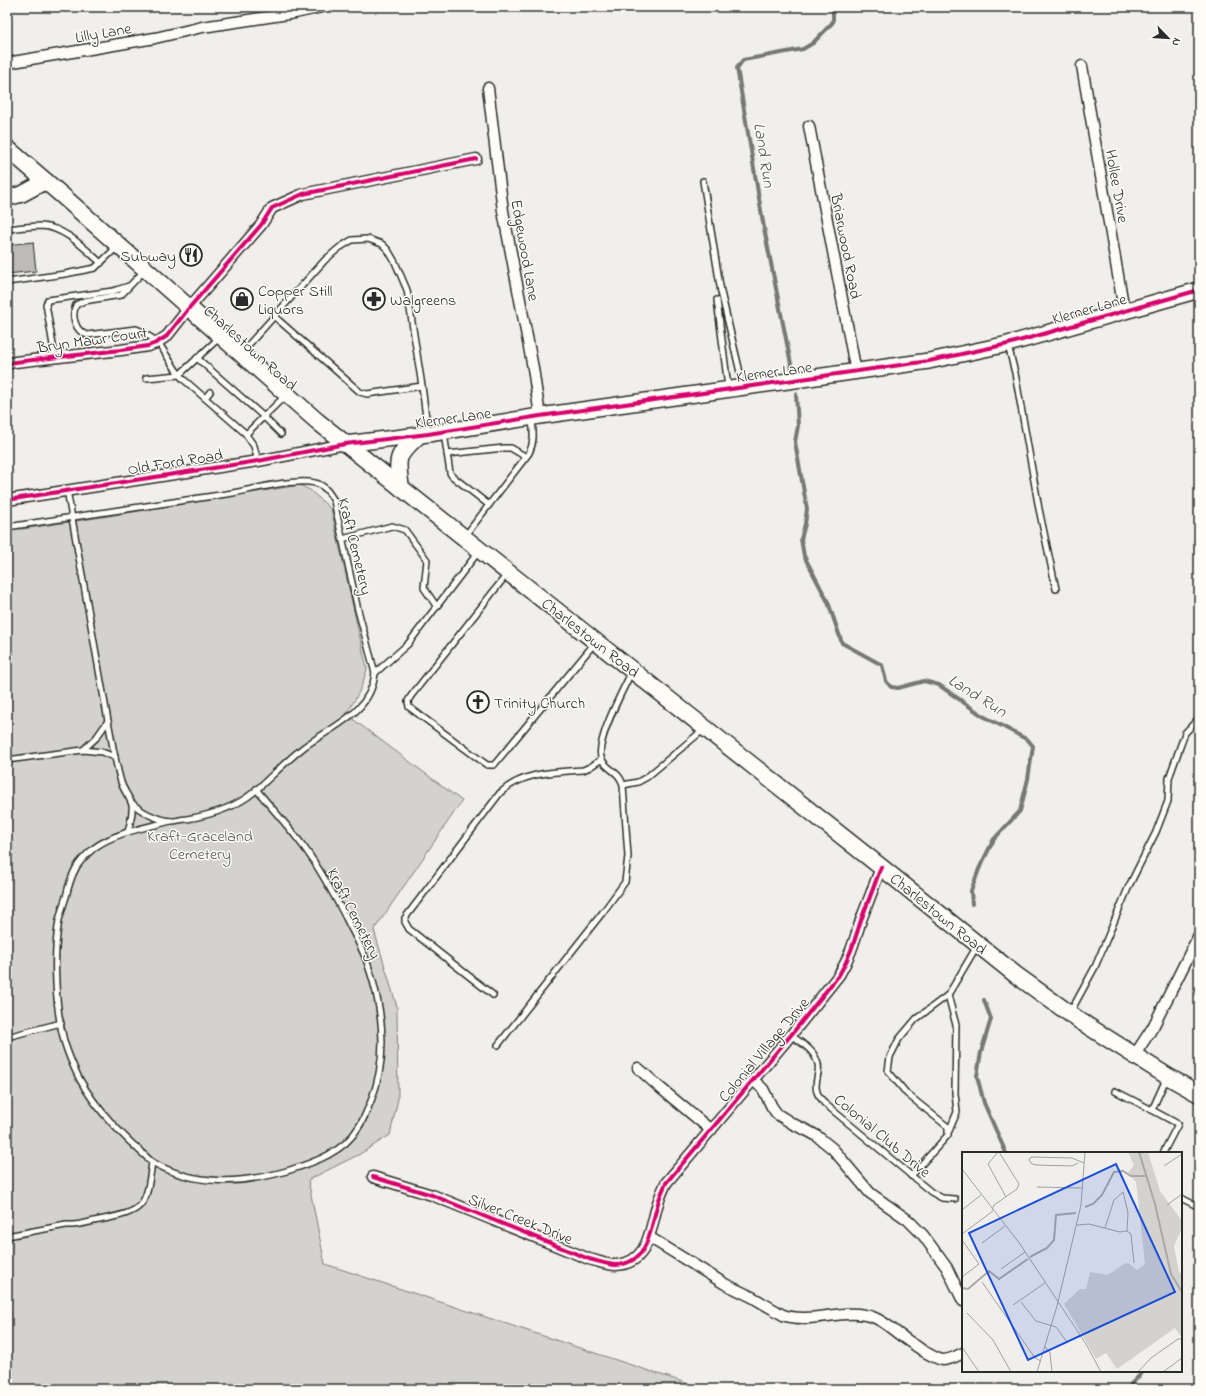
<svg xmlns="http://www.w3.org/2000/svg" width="1206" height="1396" font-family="'Indie Flower',sans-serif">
<rect width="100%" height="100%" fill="#f0efeb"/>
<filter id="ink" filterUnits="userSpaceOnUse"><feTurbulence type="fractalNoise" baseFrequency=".025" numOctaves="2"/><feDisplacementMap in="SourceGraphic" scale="8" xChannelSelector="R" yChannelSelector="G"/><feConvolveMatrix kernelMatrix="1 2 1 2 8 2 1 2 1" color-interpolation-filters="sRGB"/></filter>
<g filter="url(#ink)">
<path fill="#d3d2cf" stroke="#7f7e7d" d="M300,485L310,490L331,509L367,669C363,686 356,699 346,714L462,801L374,930L397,1007L398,1099L390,1135L360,1154L308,1180L325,1264L704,1389H7V529H23L96,518Z"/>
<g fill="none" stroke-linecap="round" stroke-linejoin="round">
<g stroke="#777775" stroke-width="4">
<polyline points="792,369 764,228 737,68 743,60 803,49 813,43 833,22 833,7"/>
<polyline points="796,394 798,426 795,442 807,509 805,524 801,539 804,556 828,602 842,643 882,665 886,681 891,687 898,688 924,681 939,685 983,716 1028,740 1033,746 1028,779 1020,811 994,839 979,869 971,891 972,904"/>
<polyline points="984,1000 991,1019 981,1052 977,1076 984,1103 1006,1153"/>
<polyline points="1130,1389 1131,1384 1144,1371"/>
</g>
</g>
<polygon fill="#bdbcb8" stroke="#2b2b2b" points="33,242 36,271 7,274 7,245"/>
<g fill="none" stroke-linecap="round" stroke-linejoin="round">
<g stroke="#2b2b2b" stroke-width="8">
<g id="lane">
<polyline points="703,181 721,292 743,385"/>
<path d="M7,229C18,228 30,226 41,226C65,227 85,249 101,263"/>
<path d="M144,271L121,295L84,301L76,305C71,316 75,331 87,335L136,329L141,331L158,342L176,370L182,378L245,433L254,446L258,461"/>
<polyline points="7,282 65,274 95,268 117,247"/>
<polyline points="717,300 728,387"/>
<polyline points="1008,345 1015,373 1039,509 1056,589"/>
<polyline points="242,352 325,260 339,248 352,240 368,239 382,244 388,250 395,262 407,290 422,386 367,394 360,392 275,317"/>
<polyline points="55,357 46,304 48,300 113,291 129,286"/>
<polyline points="197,358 264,417 281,434"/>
<polyline points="146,378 179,375 219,338"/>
<polyline points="422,386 428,433"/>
<polyline points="205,398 210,392"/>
<polyline points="444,433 450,473 452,476 489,505"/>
<polyline points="246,434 286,395"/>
<polyline points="447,454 504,448 511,448 526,457"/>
<polyline points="67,490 108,721 96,738 83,750"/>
<path d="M7,527C82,516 158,504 233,493C254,489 296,478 315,483C324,485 329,492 334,501L358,610L375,673C371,713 333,726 304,747C286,761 271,777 254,792C235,808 211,815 187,819C182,819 176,821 172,821C157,820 141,812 131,802"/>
<path d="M465,536L529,453C535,441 533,431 532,419"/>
<polyline points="342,539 392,526 405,530 427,560 424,588 437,607"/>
<polyline points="508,573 411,696 408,701 409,707 487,765 494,765 594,644"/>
<polyline points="375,673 408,644 479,551"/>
<path d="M108,721C112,741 115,762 121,782C123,790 131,799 132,805C133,814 130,823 128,832"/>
<polyline points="7,760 83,750 102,752 115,757"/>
<polyline points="623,785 638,782 647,777 703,730"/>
<path d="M493,995L409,929L405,922V918L500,793C523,772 553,772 583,770L590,767L602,759"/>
<polyline points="948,995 956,1025 955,1093 957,1112 949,1131"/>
<polyline points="1071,1011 1095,967 1129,886 1156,832 1168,801 1169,778 1185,733 1199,718"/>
<path d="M791,1035C801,1043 813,1049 817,1061C822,1071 813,1082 817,1092C818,1096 822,1099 824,1103L931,1192L942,1198L955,1199"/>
<polyline points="7,1037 61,1023"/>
<path d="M498,1045L603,912L625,882L628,856L623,785C620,772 608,770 602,760C593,745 624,688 631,673"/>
<polyline points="1115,1091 1152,1110"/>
<polyline points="1163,1153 1178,1124 1152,1110 1167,1077"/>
<path d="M152,1162C196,1187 243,1184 290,1170C315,1162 344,1152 358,1128C364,1120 367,1110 371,1101C389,1056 383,1009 368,965C363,949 353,933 346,918C334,895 322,872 306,850C291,829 273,810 256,789"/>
<polyline points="911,1176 948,1135 948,1127 907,1094 888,1071 890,1057 899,1039 916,1019 948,995 977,946"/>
<polyline points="1181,1198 1199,1207"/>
<path d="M7,1236L66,1225C78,1226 88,1222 99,1220C145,1211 146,1208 152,1162C125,1138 96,1110 79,1078C73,1066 68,1054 64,1041C55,1007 53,955 59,920C61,913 63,905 66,897C68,888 71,877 76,868C80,861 87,854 94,848C116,832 145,828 171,821"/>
</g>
</g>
<g stroke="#2b2b2b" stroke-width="13">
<g id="street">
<polyline points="7,63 155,38 202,27 295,13 322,7"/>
<polyline points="1082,66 1124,310"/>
<polyline points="488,88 503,211 533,368 540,416"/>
<polyline points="809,126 856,372"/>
<polyline points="7,364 15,362 121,350 148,346 156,343 167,336 189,308 261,225 272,208 303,194 476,159"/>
<polyline points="7,500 258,461 345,444"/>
<polyline points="1134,1056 1153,1027 1199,935"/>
<polyline points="638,1068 658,1086 711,1130"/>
<polyline points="753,1080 763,1089 772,1107 777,1114 793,1124 808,1131 817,1136 833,1149 870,1193 908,1220 923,1235 947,1268 963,1301"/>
<path d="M373,1177L432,1195L589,1259C598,1261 607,1265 616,1265C650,1263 650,1228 658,1203C660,1196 663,1190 666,1183L791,1035L839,975C850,957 855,939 861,920C868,902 875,884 881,867"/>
<path d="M649,1237L725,1284L752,1297L783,1315C812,1325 846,1306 875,1318C885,1322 894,1331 903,1337C909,1342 917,1346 923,1351C929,1354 936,1359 943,1360C950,1360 957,1356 963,1353"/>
</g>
</g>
<g stroke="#2b2b2b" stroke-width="18">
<g id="secondary">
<polyline points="7,198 22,194 46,181"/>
<polyline points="345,444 428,434 540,416 929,361 1008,344 1199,290"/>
</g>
</g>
<g stroke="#2b2b2b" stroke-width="19">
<g id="primary">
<polyline points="7,148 64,197 317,421 371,464 881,867 1016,975 1080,1021 1167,1076 1199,1094"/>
<path d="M401,488C396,457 396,456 419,435"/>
</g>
</g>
<use href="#lane" stroke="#fdfcf7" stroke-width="5"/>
<use href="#street" stroke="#fdfcf7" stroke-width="10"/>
<use href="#secondary" stroke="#fdfcf7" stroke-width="15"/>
<use href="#primary" stroke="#fdfcf7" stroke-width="16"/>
<g stroke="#fdfcf7" stroke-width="6">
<g id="cycleway">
<polyline points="7,364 15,362 121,350 148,346 156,343 167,336 189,308 261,225 272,208 303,194 476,159"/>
<polyline points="7,500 258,461 345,444 428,434 540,416 929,361 1008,344 1199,290"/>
<path d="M373,1177L432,1195L589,1259C598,1261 607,1265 616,1265C650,1263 650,1228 658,1203C660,1196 663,1190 666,1183L791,1035L839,975C850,957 855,939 861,920C868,902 875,884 881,867"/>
</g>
</g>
<use href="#cycleway" stroke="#d6006c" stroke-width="4"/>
</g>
</g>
<defs>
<g id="restaurant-ring" transform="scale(1.15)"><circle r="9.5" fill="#fdfcf7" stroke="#2b2b2b" stroke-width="1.5"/><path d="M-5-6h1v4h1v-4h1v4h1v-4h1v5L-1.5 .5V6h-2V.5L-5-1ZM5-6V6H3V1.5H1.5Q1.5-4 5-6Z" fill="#2b2b2b"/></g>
<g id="shop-ring" transform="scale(1.15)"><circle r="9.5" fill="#fdfcf7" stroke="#2b2b2b" stroke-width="1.5"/><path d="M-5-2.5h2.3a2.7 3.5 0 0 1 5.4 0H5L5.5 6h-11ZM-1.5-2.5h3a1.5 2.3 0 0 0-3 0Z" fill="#2b2b2b"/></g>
<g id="pharmacy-ring" transform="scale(1.15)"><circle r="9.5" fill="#fdfcf7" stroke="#2b2b2b" stroke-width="1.5"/><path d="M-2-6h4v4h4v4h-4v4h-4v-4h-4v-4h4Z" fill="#2b2b2b"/></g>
<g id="church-ring" transform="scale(1.15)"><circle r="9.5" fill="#fdfcf7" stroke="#2b2b2b" stroke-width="1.5"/><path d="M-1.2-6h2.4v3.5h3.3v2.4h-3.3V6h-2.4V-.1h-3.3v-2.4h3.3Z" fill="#2b2b2b"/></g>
</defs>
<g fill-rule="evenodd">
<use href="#restaurant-ring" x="191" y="255"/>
<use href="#shop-ring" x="242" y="299"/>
<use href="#pharmacy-ring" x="374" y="299"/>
<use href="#church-ring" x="478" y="702"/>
</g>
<g text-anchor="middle" stroke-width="3" stroke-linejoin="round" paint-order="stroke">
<g font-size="16" fill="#2b2b2b" stroke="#fdfcf7">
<text transform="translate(103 32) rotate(-10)" y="6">Lilly Lane</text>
<text transform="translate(1118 186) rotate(80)" y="6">Hollee Drive</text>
<text transform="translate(847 246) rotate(79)" y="6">Briarwood Road</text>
<text transform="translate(526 250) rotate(80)" y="6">Edgewood Lane</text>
<text transform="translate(1089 308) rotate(-16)" y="6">Klerner Lane</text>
<text transform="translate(92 339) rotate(-8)" y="6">Bryn Mawr Court</text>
<text transform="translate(251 347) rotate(42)" y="6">Charlestown Road</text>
<text transform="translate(774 371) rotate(-8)" y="6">Klerner Lane</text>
<text transform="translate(453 417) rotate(-8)" y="6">Klerner Lane</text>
<text transform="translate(175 461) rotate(-9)" y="6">Old Ford Road</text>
<text transform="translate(356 546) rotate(76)" y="6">Kraft Cemetery</text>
<text transform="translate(591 637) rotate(38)" y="6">Charlestown Road</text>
<text transform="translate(355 913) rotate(63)" y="6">Kraft Cemetery</text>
<text transform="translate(939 913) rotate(39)" y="6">Charlestown Road</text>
<text transform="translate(763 1049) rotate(-50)" y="6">Colonial Village Drive</text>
<text transform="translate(883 1135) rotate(40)" y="6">Colonial Club Drive</text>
<text transform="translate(521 1218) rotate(22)" y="6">Silver Creek Drive</text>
</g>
<g font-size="16" fill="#2b2b2b" stroke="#fdfcf7" text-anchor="start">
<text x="176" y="261" text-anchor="end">Subway</text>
<text x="258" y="296">Copper Still<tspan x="258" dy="18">Liquors</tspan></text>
<text x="390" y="305">Walgreens</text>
<text x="494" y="708">Trinity Church</text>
</g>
<g font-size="16" fill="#555554" stroke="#fdfcf7">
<text x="200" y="841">Kraft-Graceland<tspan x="200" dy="18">Cemetery</tspan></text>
</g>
<g font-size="17" font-style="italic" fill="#575756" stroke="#fdfcf7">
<text transform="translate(765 155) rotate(81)" y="6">Land Run</text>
<text transform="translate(978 695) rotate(32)" y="6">Land Run</text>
</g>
</g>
<g transform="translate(962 1152)">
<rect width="220" height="220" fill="#f0efeb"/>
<path d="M166,0H186L198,39L220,69V76L212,94L217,120L220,122V186L213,176L155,217L144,201L134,207L102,152L118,137H124L128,120L146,123L162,112L166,111L175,118L183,112L174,30L166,21L172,13Z" fill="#d3d2cf"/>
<path fill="none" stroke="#aaa9a7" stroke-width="2" d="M177,0L193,52L209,122L220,140M123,55L131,52L140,43L152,20L161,19L169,24H184M68,105L85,96L92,88L94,63L114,61M0,136L6,137L27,119L37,127L66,107"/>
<path fill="none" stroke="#a1a19e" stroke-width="1" d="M36,0L26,12L44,45M116,11L110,14L74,13L70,12L67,8L69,5L110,6L122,11M202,14L220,2M0,17L58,92L124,192L139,220M75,35L120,36M205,53L220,42M0,58L19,43M30,58L32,53L55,37L57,32L37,0M115,73L127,72L158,80L165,79M143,76L152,48L161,40L166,61L165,79M165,79L169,82L172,111M0,82L31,59M0,88L17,112L0,125M20,91L43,74M39,117L63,100M20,130L73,206L79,209M59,150L74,169L94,175L105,190L118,183M51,153L83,131M5,161L31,188L49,220M0,195L17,220M83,195L88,201L90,220M75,220L95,154L119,53L123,0M176,220L189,206L216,187H220M201,220L220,206"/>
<path fill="#1d4ed8" fill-opacity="0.15" stroke="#1d4ed8" stroke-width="2" d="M154,12L213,140L66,208L7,81Z"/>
<rect width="220" height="220" fill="none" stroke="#2b2b2b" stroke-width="2"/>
</g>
<rect width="1206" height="1396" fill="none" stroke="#fdfcf7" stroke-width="24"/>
<rect x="12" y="12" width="1182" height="1372" fill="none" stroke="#2b2b2b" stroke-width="1.5" filter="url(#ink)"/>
<g transform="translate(1168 38) rotate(115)" stroke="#fdfcf7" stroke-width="3" paint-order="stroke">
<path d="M0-3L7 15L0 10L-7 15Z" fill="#2b2b2b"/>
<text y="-6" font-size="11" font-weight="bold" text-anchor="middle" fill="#2b2b2b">N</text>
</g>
</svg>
